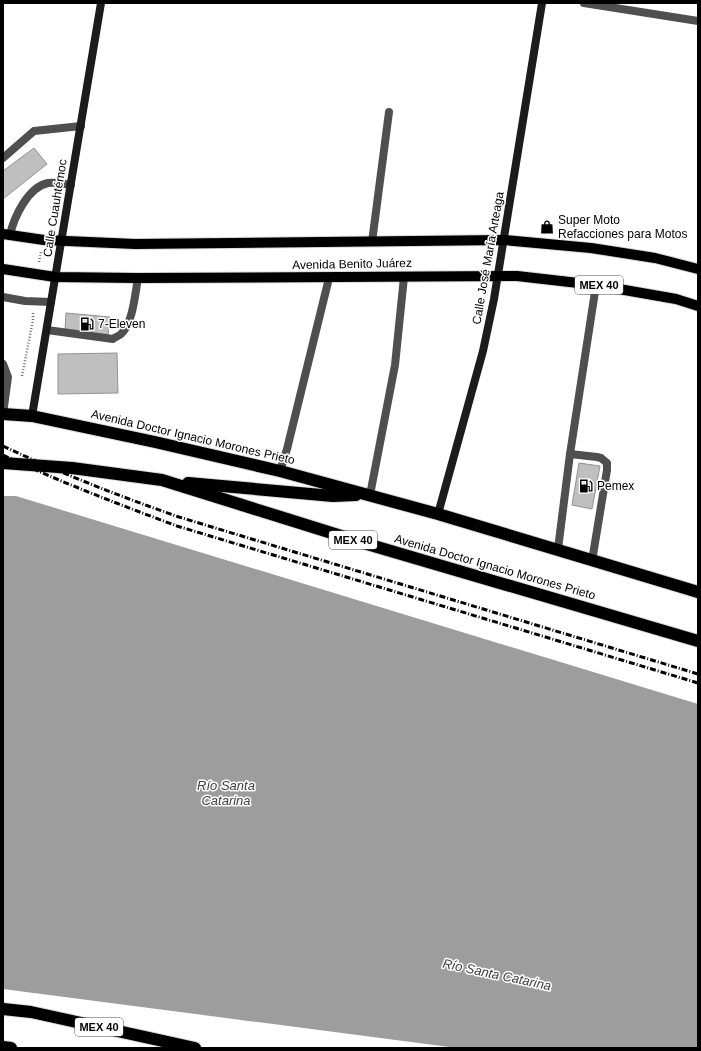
<svg xmlns="http://www.w3.org/2000/svg" width="701" height="1051" font-family="Arial,sans-serif">
<rect width="100%" height="100%" fill="#fff"/>
<polygon fill="#9d9d9d" points="3,496 16,496 698,704 698,1048 457,1048 3,989"/>
<g fill="#bfbfbf" stroke="#939393">
<polygon points="34,148 47,164 3,199 3,171"/>
<polygon points="66,313 110,317 108,335 65,330"/>
<polygon points="117,353 118,393 58,394 58,354"/>
<polygon points="579,463 600,466 592,509 572,505"/>
</g>
<g fill="none" stroke-linecap="round" stroke-linejoin="round">
<g stroke="#dbdbdb" stroke-width="12">
<g id="primary">
<polyline points="3,234 44,240 135,244 504,240 591,248 655,258 698,269"/>
<polyline points="3,269 55,277 138,278 517,276 596,285 676,299 698,306"/>
</g>
</g>
<g stroke="#dbdbdb" stroke-width="14">
<g id="highway">
<polyline points="3,414 32,416 155,442 280,471 438,514 698,592"/>
<polyline points="3,463 72,468 162,480 367,544 698,641"/>
<polyline points="188,483 333,496 356,495"/>
<polyline points="3,1009 31,1012 195,1048"/>
<polyline points="3,1047 11,1048"/>
</g>
</g>
<g stroke="#717171" stroke-width="2.5" stroke-dasharray="1 2" stroke-linecap="butt">
<polyline points="39,262 41,252"/>
<polyline points="22,376 33,320 33,312"/>
</g>
<g stroke="#4f4f4f" stroke-width="8">
<polyline points="3,158 34,131 81,126"/>
<path d="M10,235C14,217 28,187 48,183C56,182 63,184 71,185"/>
<polyline points="372,242 389,112"/>
<polyline points="3,297 25,301 51,302"/>
<path d="M47,330L113,339C115,337 119,336 121,334C133,323 135,294 138,278"/>
<polyline points="3,364 8,377 3,414"/>
<polyline points="570,454 596,285"/>
<polyline points="280,471 287,449 329,278"/>
<polyline points="370,495 395,365 404,277"/>
<polyline points="558,549 570,454 597,457 601,458 607,463 607,470 592,561"/>
</g>
<polyline stroke="#4f4f4f" stroke-width="8" points="584,3 698,21"/>
<g stroke="#1c1c1c" stroke-width="8">
<polyline points="32,416 101,3"/>
<polyline points="438,514 483,351 494,299 542,3"/>
</g>
<use href="#primary" stroke="#000" stroke-width="10"/>
<use href="#highway" stroke="#000" stroke-width="12"/>
<g stroke="#000" stroke-width="3" stroke-dasharray="6 2 1 2" stroke-linecap="butt">
<path d="M3,446C60,473 119,496 179,517L698,674"/>
<path d="M3,455C60,482 118,504 177,526L698,683"/>
</g>
</g>
<defs>
<g id="shop-bare" transform="scale(1.08)"><path d="M-5-2.5h2.3a2.7 3.5 0 0 1 5.4 0H5L5.5 6h-11ZM-1.5-2.5h3a1.5 2.3 0 0 0-3 0Z" fill="#000" stroke="#fff" stroke-width="2.5" paint-order="stroke"/></g>
<g id="fuel-bare" transform="scale(1.08)"><path d="M-5.5-6h7V0h2V4h1.3V-2.5L3-4.5l.8-.8L6-3V5H2.5V1h-1V6h-7ZM-4.2-4.7v3.2H.2V-4.7Z" fill="#000" stroke="#fff" stroke-width="2.5" paint-order="stroke"/></g>
</defs>
<g fill-rule="evenodd">
<use href="#shop-bare" x="547" y="227"/>
<use href="#fuel-bare" x="87" y="324"/>
<use href="#fuel-bare" x="586" y="486"/>
</g>
<g text-anchor="middle" stroke-width="3" stroke-linejoin="round" paint-order="stroke">
<g fill="#fff" stroke="#4c4c4c" stroke-width="1">
<rect x="575" y="276" width="48" height="18" rx="3"/>
<rect x="329" y="531" width="48" height="18" rx="3"/>
<rect x="75" y="1018" width="48" height="18" rx="3"/>
</g>
<g font-size="11" font-weight="bold" fill="#000">
<text x="599" y="289">MEX 40</text>
<text x="353" y="544">MEX 40</text>
<text x="99" y="1031">MEX 40</text>
</g>
<g font-size="12" fill="#000" stroke="#fff">
<text transform="translate(55 208) rotate(-81)" y="4">Calle Cuauhtémoc</text>
<text transform="translate(488 258) rotate(-80)" y="4">Calle José María Arteaga</text>
<text transform="translate(352 264) rotate(-1)" y="4">Avenida Benito Juárez</text>
<text transform="translate(193 437) rotate(13)" y="4">Avenida Doctor Ignacio Morones Prieto</text>
<text transform="translate(495 567) rotate(16)" y="4">Avenida Doctor Ignacio Morones Prieto</text>
</g>
<g font-size="12" fill="#000" stroke="#fff" text-anchor="start">
<text x="558" y="224">Super Moto<tspan x="558" dy="14">Refacciones para Motos</tspan></text>
<text x="98" y="328">7-Eleven</text>
<text x="597" y="490">Pemex</text>
</g>
<g font-size="13" font-style="italic" fill="#3e3e3e" stroke="#fff">
<text x="226" y="790">Río Santa<tspan x="226" dy="15">Catarina</tspan></text>
<text transform="translate(497 974) rotate(12)" y="5">Río Santa Catarina</text>
</g>
</g>
<rect width="701" height="1051" fill="none" stroke="#000000" stroke-width="8"/>
</svg>
